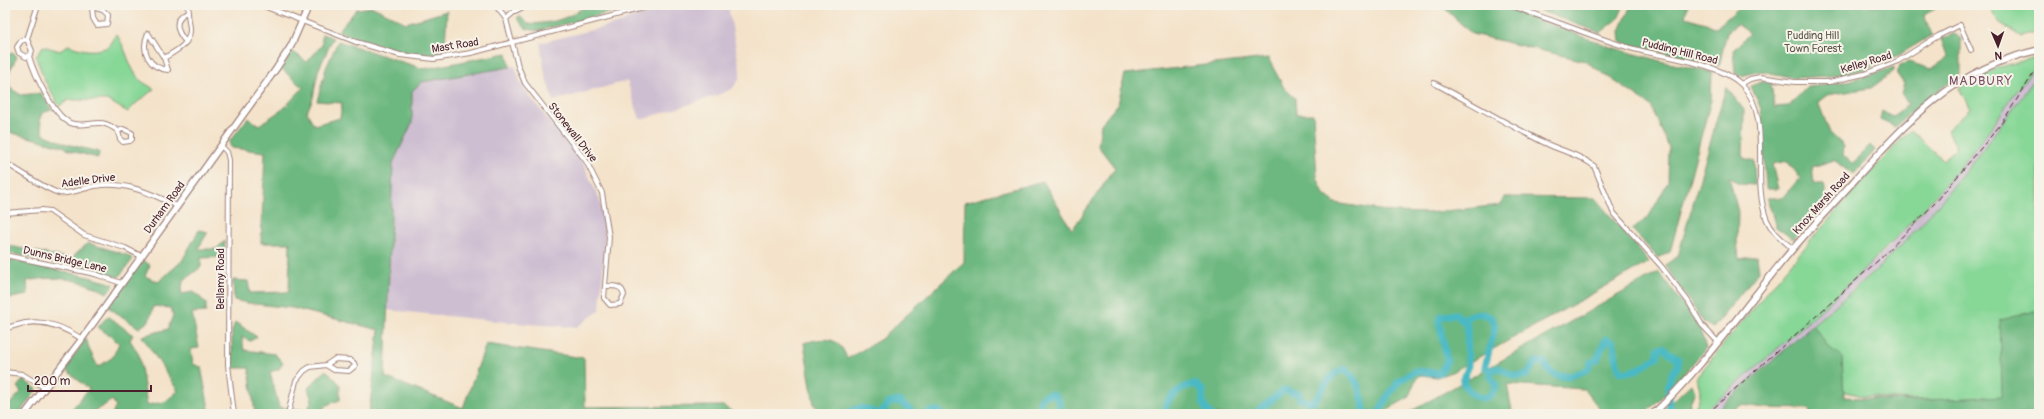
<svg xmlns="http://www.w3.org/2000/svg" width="2044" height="419" font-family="Pangolin,sans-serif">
<rect width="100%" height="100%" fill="#f7f3e8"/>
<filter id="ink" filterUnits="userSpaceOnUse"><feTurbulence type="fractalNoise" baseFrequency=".025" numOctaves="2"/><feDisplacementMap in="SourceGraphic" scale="8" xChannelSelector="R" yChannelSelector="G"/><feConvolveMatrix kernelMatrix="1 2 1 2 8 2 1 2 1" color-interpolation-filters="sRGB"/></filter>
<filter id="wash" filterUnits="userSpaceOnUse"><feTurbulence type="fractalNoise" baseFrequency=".012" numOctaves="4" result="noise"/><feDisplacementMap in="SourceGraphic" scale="16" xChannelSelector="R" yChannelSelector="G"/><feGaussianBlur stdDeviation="0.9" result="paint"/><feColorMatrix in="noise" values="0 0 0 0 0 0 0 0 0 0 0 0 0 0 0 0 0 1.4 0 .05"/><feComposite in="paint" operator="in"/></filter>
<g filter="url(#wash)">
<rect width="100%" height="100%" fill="#f4e3ca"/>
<g fill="#cebed1">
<polygon points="679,5 728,5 740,70 740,78 732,89 718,95 644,119 640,119 627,81 553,101 545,74 540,43 624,22 625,20"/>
<polygon points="2039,58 2039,73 2034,82 1984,148 1984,153 1939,209 1885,261 1712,414 1702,414 1882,254 1934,199 1997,120"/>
<polygon points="515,66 520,81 528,94 583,163 600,201 606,225 600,310 577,327 527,324 387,310 393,163 412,123 412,91 422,82"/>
</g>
<g fill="#87d797" stroke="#687b61">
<polygon points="1988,5 2039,5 2039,32 2021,37 1999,22"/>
<path d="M116,34C127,48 128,68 141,81C145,84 150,86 154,89L134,105L128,112L107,100H69L59,106L45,81L36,57L43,46L60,51L68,45C82,50 93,53 108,47Z"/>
<path d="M2039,56C2037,67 2016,92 2009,102C1926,224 1813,318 1702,414H1697L1694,409C1701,398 1702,390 1696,378C1765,293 1835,210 1910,130L1943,160L1957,148L1947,130L1970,109L1959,88L1997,68Z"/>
<path d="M2039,73V414L1961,399L1911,400L1863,396L1841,391L1809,343L1804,332C1840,301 1878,271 1910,236C1958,185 1998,129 2039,73Z"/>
</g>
<g fill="#6db880" stroke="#5c6c56">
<path d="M587,5H640L537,31L525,28L517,18L520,16L528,24C553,23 566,20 587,5Z"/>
<polygon points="1441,5 1498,5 1611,47 1664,62 1712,72 1711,100 1670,252 1658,258 1632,229 1648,218 1668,182 1669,148 1651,106 1585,61 1472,34"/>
<polygon points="1525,5 1624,5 1618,19 1600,33"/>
<polygon points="1631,5 1688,5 1685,17 1706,23 1716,28 1742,5 1942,5 1924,15 1932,35 1897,56 1863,70 1828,76 1795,78 1761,71 1741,76 1735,73 1733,50 1750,33 1737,24 1727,32 1719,66 1621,42 1620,31"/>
<path d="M373,7L406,23L447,11L445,45L438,54C402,56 371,43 338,31L357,9Z"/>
<polygon points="322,34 333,38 318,71 313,98 307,112 314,125 340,118 342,103 317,101 326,68 338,41 424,69 507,53 510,67 422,82 412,91 412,123 393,163 385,377 463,408 486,344 584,358 585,407 723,406 736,414 369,414 379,330 292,308 247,303 234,300 233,280 248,281 250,293 289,292 290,243 261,243 265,152 231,148 229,142 248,118 259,125 283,109 303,88 282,69 292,51 307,62 322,45"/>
<polygon points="1955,34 1961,39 1961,74 1919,105 1895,127 1880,120 1882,111 1892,117 1908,104 1901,93 1904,84 1897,74 1900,65 1909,62 1931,69 1948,58 1941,39"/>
<polygon points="13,52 17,57 8,74 10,88 21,95 41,93 52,110 42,113 40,119 43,134 67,144 99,152 98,158 68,150 65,147 5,131 5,57"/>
<path d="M1268,58L1284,88L1295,98L1296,114H1313L1317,177L1324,194L1335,203L1393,212L1427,213L1501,205L1504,197L1595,198L1649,262L1454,371L1437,377L1421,375L1416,379L1408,398L1379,414H825L814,405L804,343C825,337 840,336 847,359L881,339L964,262L965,202L1043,181L1072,230L1115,168L1098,146L1101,124L1118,104L1125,74Z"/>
<path d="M1894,67V71L1871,88L1827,95L1818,102L1830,133L1844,146L1843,156L1853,164L1870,145L1875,150L1853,175L1834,160L1812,167L1814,184H1824L1827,202L1793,239L1776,227L1767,198H1782L1800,178L1788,161L1772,164L1778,189H1766L1761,109L1751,86L1761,82H1771L1774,107L1789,106L1807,87C1837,85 1865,77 1894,67Z"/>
<polygon points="1726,87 1744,110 1743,158 1754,161 1755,185 1738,184 1729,177 1738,212 1737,242 1739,259 1757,256 1759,271 1713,328 1704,323 1665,265 1678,256"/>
<path d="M199,230L208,232L198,249H216L225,241L224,257L201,258V267L183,281L181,294L194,292L206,303V312L192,313L199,348L191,349L193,364L201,367L210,414H112L116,406L112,400C99,409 87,419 72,409L89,389L65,369L86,338L89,349L98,367L113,357L119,343L98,327L108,316L133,335L130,340L139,355L147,405L165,402L178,391L142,336L168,329L173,315L170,308L154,306L149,321L139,328L108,307L142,260L150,265L145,276L158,282L182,261Z"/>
<polygon points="88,243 127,255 133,259 119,277 5,252 5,245 71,259"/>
<path d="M5,259L89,277L114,284L107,293C82,279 55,275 27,281L28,295L5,299Z"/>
<polygon points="1659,272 1699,327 1706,348 1674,385 1645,414 1604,414 1584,389 1507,384 1512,411 1510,414 1406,414"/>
<polygon points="2039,310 2039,414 1810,414 1809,409 1766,408 1741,405 1727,414 1712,414 1813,325 1828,347 1842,356 1844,397 1912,401 2002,396 2000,320"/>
<path d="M235,322L257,337L250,341L242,337L244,350L275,354L283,363L279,369L270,372L279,407L307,410L312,401L308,388L326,370L340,384V400C331,403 324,404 321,414H255L249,368H232V331Z"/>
<polygon points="23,380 37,389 19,414 5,414 5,400 10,404 21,392 17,387"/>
<polygon points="1691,384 1695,391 1690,403 1689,414 1659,414"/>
</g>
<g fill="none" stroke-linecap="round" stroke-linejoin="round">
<g stroke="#4bb9c3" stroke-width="7">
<path d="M1462,320C1472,313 1481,311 1492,318L1495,327L1485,367L1491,370L1499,368C1509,375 1516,378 1527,375L1535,362H1544C1551,382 1573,377 1588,369L1591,362L1597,360L1606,339L1613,342C1617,352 1614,363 1621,372C1636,373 1646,365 1658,356V349L1663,348L1678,359V367C1665,374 1668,401 1670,414"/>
<polyline points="808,414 818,414"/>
<path d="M846,414C863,405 862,408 879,414"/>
<polyline points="880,414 889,403 899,401 915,414"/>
<polyline points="925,414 932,411 940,412 941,414"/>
<polyline points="1041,414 1040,402 1043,396 1050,394 1056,396 1060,403 1060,414"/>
<path d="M1168,414L1165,407C1169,396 1183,386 1195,384L1203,391C1202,401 1202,407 1211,414"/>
<path d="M1254,414L1284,390L1299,394L1300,399L1310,402L1315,400C1325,388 1328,374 1345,369C1358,380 1363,394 1364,411L1368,414"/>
<path d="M1376,414L1380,411L1387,397L1399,381L1415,371L1439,373L1445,365L1447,360L1439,321L1441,316L1456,314L1467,325L1468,367L1463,382C1471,397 1489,407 1496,385L1491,378V370"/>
</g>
</g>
</g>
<g filter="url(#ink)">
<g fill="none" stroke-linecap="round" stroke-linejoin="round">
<g stroke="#9f817a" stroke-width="6">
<g id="minor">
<polyline points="261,5 356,42 400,55 434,59 471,53 654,5"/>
<path d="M495,5L506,19L518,66L525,83L586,161L602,193L609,237L604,298L610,305L620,304L624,295C622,285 614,286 605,286"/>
<path d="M1511,5C1526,12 1543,17 1559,23C1584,32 1608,42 1634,49C1664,57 1720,63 1742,85C1774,118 1750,179 1767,220C1772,232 1783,240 1793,249"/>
<polygon points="92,7 103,10 108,15 107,24 97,25 93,18"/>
<polyline points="515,12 529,5"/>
<polyline points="506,19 522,5"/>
<polyline points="27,39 32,51 29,56 26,57 19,53 17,47 21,41 27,39 38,5"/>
<path d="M186,42C176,31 173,19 187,12"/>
<path d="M29,56C34,73 55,121 74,124C94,127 98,116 118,131"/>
<path d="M164,58L168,70C149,68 140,51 148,33L164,58C176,51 191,44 190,28C189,20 187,13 188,5"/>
<path d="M1434,83C1471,103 1507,124 1545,143C1561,151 1581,155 1594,166L1613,212L1661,266L1688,301L1702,325L1718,342"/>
<polyline points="1741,84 1750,79 1760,77 1795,82 1829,82 1864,74 1898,61 1938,36 1960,25 1971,50"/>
<polygon points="123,129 132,133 132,139 130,141 123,142 120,139 118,131"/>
<polyline points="221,146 227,152 229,160 228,365 234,414"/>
<path d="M5,163C19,170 46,190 59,193C70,195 83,188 95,186C124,181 151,193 177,206"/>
<polyline points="5,213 42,210 50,211 84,235 125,248 141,256"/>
<polyline points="5,255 95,274 121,283"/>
<path d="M5,328C12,327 19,324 26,323C47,320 65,328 82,339"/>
<polyline points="5,372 22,374 45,388"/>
<polyline points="288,414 296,381 304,371 310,367 326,365 335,359 350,360 354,363 355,366 349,371 334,370 326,365"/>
</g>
</g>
<g stroke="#9f817a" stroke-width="8">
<g id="major">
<polyline points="25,414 82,339 276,69 291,46 309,5"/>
<path d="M1653,414C1697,373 1732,324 1769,278C1795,244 1824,214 1853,182C1907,121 1955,68 2039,50"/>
</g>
</g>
<use href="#minor" stroke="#fff" stroke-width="4"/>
<use href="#major" stroke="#fff" stroke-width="5.5"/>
<polyline stroke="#4a1f2b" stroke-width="1" stroke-dasharray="6 3" stroke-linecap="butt" points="1707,414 1883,256 1937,201 2001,124 2039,65"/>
</g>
</g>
<g text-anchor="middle" stroke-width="4" stroke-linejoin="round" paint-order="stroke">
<g font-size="11" fill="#5c564b" stroke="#f7f3e8">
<text x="1813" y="39">Pudding Hill<tspan x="1813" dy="13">Town Forest</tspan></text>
</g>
<g font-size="11" fill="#4a1f2b" stroke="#f7f3e8">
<text transform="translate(455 45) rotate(-9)" y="4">Mast Road</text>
<text transform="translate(1680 51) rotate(14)" y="4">Pudding Hill Road</text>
<text transform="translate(1866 62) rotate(-17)" y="4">Kelley Road</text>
<text transform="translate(573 132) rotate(52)" y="4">Stonewall Drive</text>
<text transform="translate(88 180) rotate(-7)" y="4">Adelle Drive</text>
<text transform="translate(1821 203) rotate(-48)" y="4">Knox Marsh Road</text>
<text transform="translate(164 207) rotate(-54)" y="4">Durham Road</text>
<text transform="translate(65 259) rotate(13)" y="4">Dunns Bridge Lane</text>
<text transform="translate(220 279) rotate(-90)" y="4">Bellamy Road</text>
</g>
<g font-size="13" letter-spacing="1" fill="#7b4f6a" stroke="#f7f3e8">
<text x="1981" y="85">MADBURY</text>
</g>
</g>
<rect width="2044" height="419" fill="none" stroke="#f7f3e8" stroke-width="20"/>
<g transform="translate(1998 46) rotate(178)" stroke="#f7f3e8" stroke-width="3" paint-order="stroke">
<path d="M0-3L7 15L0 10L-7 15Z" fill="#4a1f2b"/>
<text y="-6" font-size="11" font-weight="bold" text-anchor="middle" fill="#4a1f2b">N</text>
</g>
<path d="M28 385v6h123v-6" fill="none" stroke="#4a1f2b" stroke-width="2"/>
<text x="34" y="385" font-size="12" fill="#4a1f2b" stroke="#f7f3e8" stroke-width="3" paint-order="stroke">200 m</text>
</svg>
